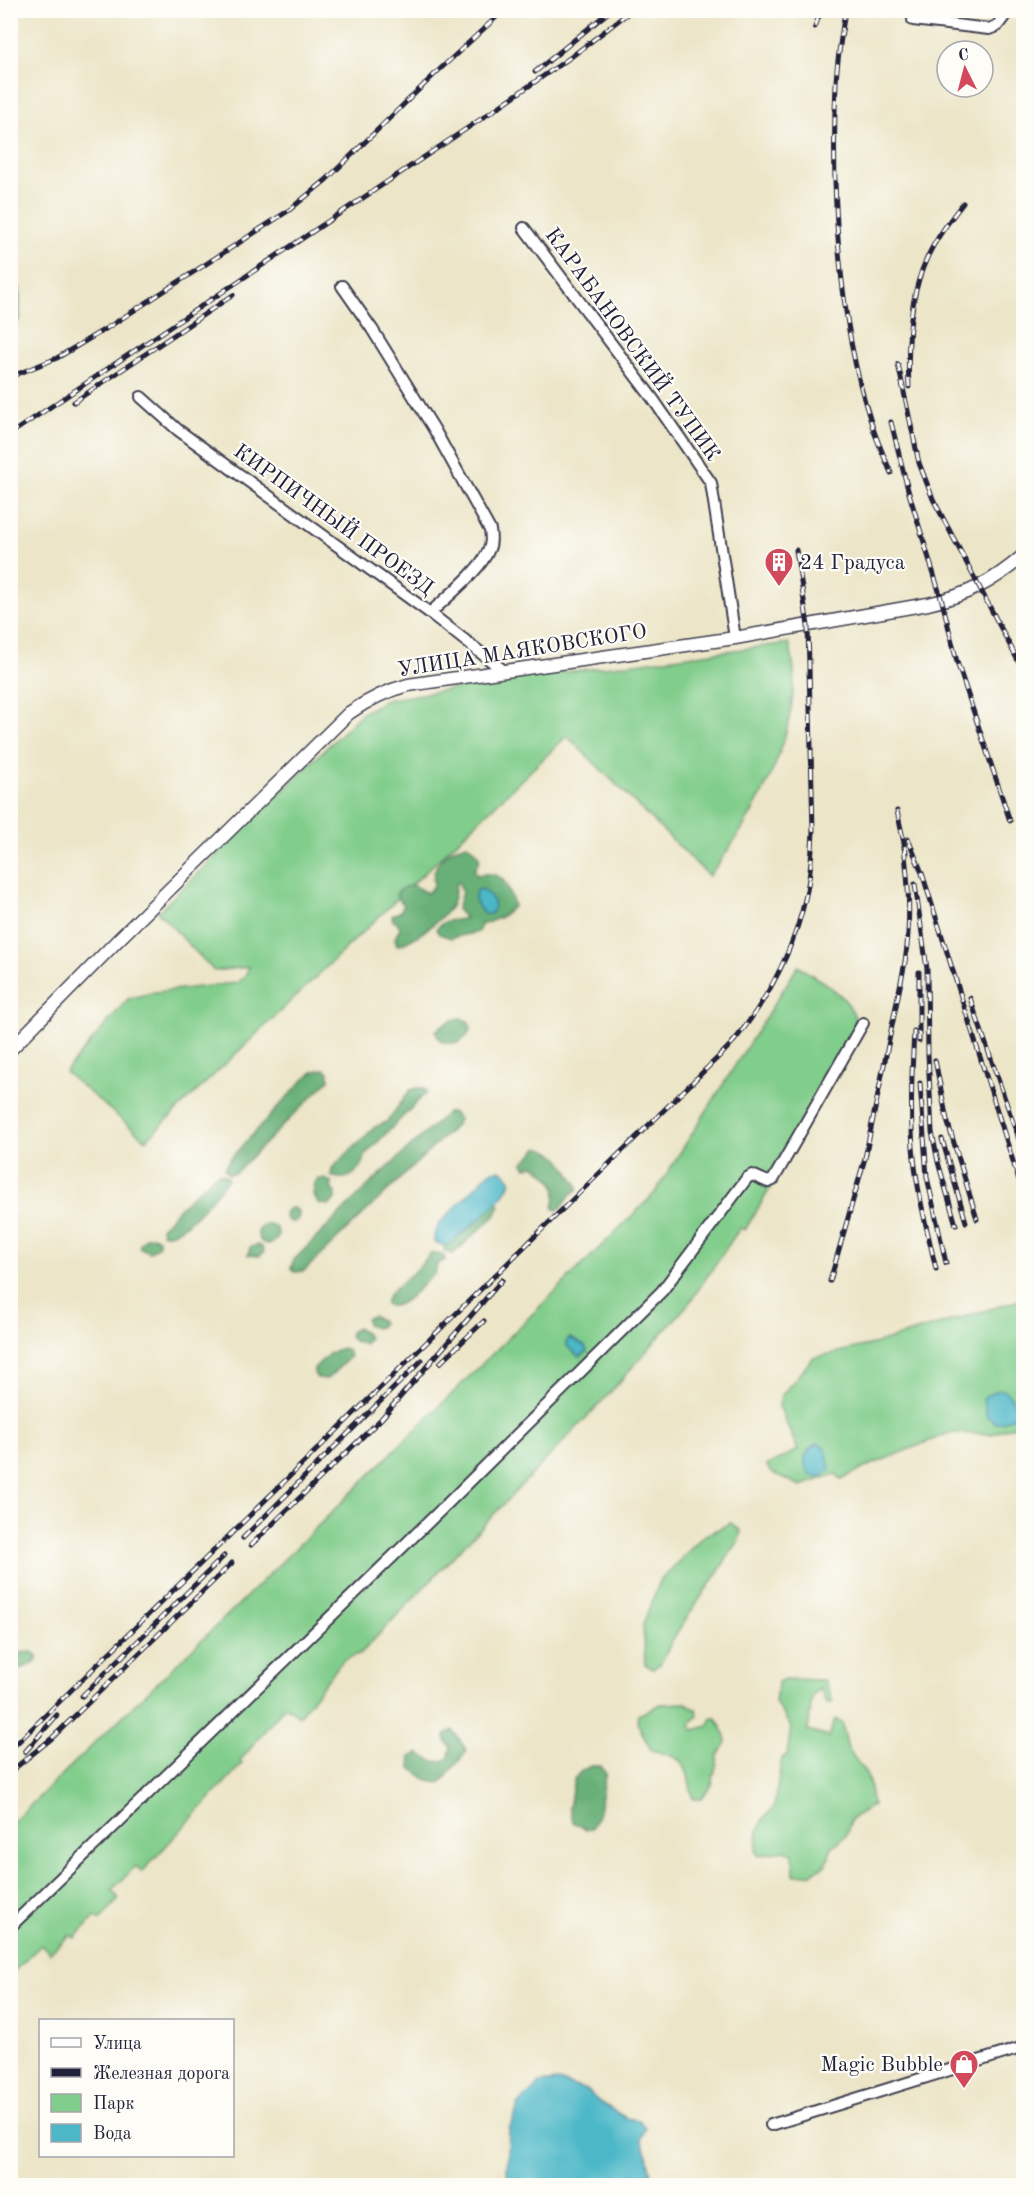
<svg xmlns="http://www.w3.org/2000/svg" width="1034" height="2196" font-family="'Old Standard TT',serif">
<rect width="100%" height="100%" fill="#fdfcf7"/>
<filter id="ink" filterUnits="userSpaceOnUse"><feTurbulence type="fractalNoise" baseFrequency=".0167" numOctaves="2"/><feDisplacementMap in="SourceGraphic" scale="12" xChannelSelector="R" yChannelSelector="G"/><feConvolveMatrix kernelMatrix="1 2 1 2 8 2 1 2 1" color-interpolation-filters="sRGB"/></filter>
<filter id="wash" filterUnits="userSpaceOnUse"><feTurbulence type="fractalNoise" baseFrequency=".008" numOctaves="4" result="noise"/><feDisplacementMap in="SourceGraphic" scale="24" xChannelSelector="R" yChannelSelector="G"/><feGaussianBlur stdDeviation="1.35" result="paint"/><feColorMatrix in="noise" values="0 0 0 0 0 0 0 0 0 0 0 0 0 0 0 0 0 1.4 0 .05"/><feComposite in="paint" operator="in"/></filter>
<g filter="url(#wash)">
<rect width="100%" height="100%" fill="#ece5c7"/>
<g fill="#81cd8b" stroke="#527863" stroke-width="1.5">
<path d="M789,643C791,652 793,661 794,670C795,745 754,818 709,876L567,736L146,1140L65,1072L128,999L155,992L236,983L245,976L249,967L214,971L158,912L362,713L386,700L504,680Z"/>
<path d="M798,966C821,982 859,998 856,1031L771,1172V1187L745,1230L740,1228L690,1302L607,1396L361,1653L343,1660L299,1716L285,1706L240,1761L242,1764L142,1872L136,1866L112,1890L119,1899L100,1920L95,1917L75,1938L70,1935L50,1953L41,1945L11,1974V1824L242,1601L654,1194Z"/>
<polygon points="1023,1299 1023,1423 992,1434 949,1433 873,1464 841,1479 836,1474 801,1486 770,1472 767,1465 798,1450 779,1406 781,1396 813,1358 877,1343"/>
<polygon points="731,1523 741,1531 738,1542 674,1637 661,1663 653,1669 645,1664 643,1624 660,1581 703,1536"/>
<polygon points="785,1679 824,1680 833,1702 827,1704 820,1688 812,1697 808,1731 829,1737 835,1719 842,1723 848,1749 868,1777 873,1805 851,1819 846,1836 832,1847 826,1865 809,1874 794,1875 793,1854 785,1850 759,1856 756,1852 758,1831 763,1819 774,1807 782,1758 787,1755 791,1727 775,1702 778,1682"/>
<path d="M686,1703L697,1710L698,1716L690,1724L693,1730L708,1726L712,1718H716L725,1734L726,1742L718,1756L712,1785L701,1799H693C685,1763 689,1759 651,1750L637,1722L638,1715L661,1704Z"/>
</g>
<g fill="#68b077" stroke="#456959" stroke-width="1.5">
<polygon points="10,281 20,288 20,320 11,325"/>
<path d="M467,844L477,853L480,860L474,870L477,875C503,869 507,883 514,906L501,917L481,925L478,932L451,938L439,934L436,929C448,916 453,923 465,918L457,909L462,892L459,883H456C455,890 454,901 451,906C442,919 412,943 397,945L395,938L400,928L398,923L393,921L392,916L401,911L403,905L396,894L404,887L412,885L427,893L434,886C430,864 447,849 467,844Z"/>
<path d="M460,1018L468,1021L471,1028L467,1036L458,1043C446,1043 438,1044 436,1031C443,1023 450,1020 460,1018Z"/>
<polygon points="324,1069 329,1072 329,1080 235,1173 228,1174 224,1168 230,1159 305,1078 315,1071"/>
<path d="M417,1088H424L427,1092L366,1154C362,1171 349,1183 331,1176L332,1168L375,1127L387,1122L410,1090Z"/>
<polygon points="452,1112 459,1119 457,1124 304,1271 294,1272 291,1268 293,1261 369,1185 447,1113"/>
<path d="M538,1148C557,1148 568,1172 578,1186V1189L571,1194L561,1208L556,1210L553,1207C561,1183 551,1180 534,1165L526,1168L523,1163Z"/>
<path d="M220,1173L225,1175L228,1179C217,1192 179,1242 162,1233L161,1228L180,1207L215,1175Z"/>
<polygon points="318,1179 325,1179 331,1182 332,1190 336,1194 335,1199 330,1205 319,1204 313,1194 315,1183"/>
<polygon points="497,1201 500,1206 495,1216 453,1254 445,1252 444,1248 451,1238"/>
<circle cx="292" cy="1215" r="7"/>
<circle cx="268" cy="1234" r="10"/>
<polygon points="153,1236 158,1239 159,1245 150,1252 140,1248 140,1244 146,1237"/>
<polygon points="258,1245 262,1247 264,1252 260,1256 248,1255 250,1247"/>
<path d="M437,1253L444,1256L445,1260L437,1264L435,1274C423,1282 399,1315 385,1304C388,1290 407,1279 417,1269C422,1265 425,1259 430,1254Z"/>
<polygon points="373,1316 382,1322 381,1326 376,1328 367,1325 366,1318"/>
<polygon points="357,1328 365,1333 369,1339 365,1344 354,1341 350,1337 350,1332"/>
<path d="M343,1348L348,1351L350,1357L327,1379L317,1378L314,1373V1368C323,1360 330,1350 343,1348Z"/>
<polygon points="28,1652 33,1652 37,1656 37,1661 19,1670 14,1665 16,1654"/>
<path d="M453,1730L467,1751L441,1783L428,1781L411,1768L410,1757L419,1753C429,1761 436,1764 448,1759L451,1748L446,1741L445,1735Z"/>
<path d="M591,1766H601L606,1774C599,1792 603,1812 592,1828L586,1830L573,1822L569,1808L574,1779L582,1770Z"/>
</g>
<g fill="#4bb7c7" stroke="#366c81" stroke-width="1.5">
<path d="M482,889C492,896 497,903 491,914H484C478,906 472,900 477,890Z"/>
<path d="M500,1170C506,1173 512,1177 510,1184C506,1199 464,1232 451,1242L445,1246L434,1242V1235L439,1224L491,1171Z"/>
<polygon points="570,1338 585,1346 587,1352 579,1357 567,1346 566,1342"/>
<path d="M999,1390H1005C1012,1397 1017,1405 1017,1415L1003,1422L996,1423L987,1416L983,1399L985,1396Z"/>
<path d="M817,1443L826,1448L830,1470L821,1477L810,1475C801,1463 804,1451 817,1443Z"/>
<polygon points="558,2081 587,2090 598,2101 626,2118 639,2120 646,2128 641,2139 647,2155 653,2185 511,2185 507,2174 509,2129 519,2104 540,2083"/>
</g>
</g>
<g filter="url(#ink)">
<g fill="none" stroke-linecap="round" stroke-linejoin="round">
<g stroke="#403f50" stroke-width="14">
<g id="minor">
<polyline points="913,20 989,29 997,26 1009,10"/>
<polyline points="524,228 653,399 711,483 735,638"/>
<path d="M342,286L372,329L434,429L490,530C491,536 492,543 489,549C481,570 447,597 430,613"/>
<polyline points="141,397 178,430 430,613 504,671"/>
<polyline points="10,1927 447,1504 662,1291 747,1178 752,1175 768,1182 773,1180 863,1023"/>
<polyline points="771,2125 1024,2047"/>
</g>
</g>
<g stroke="#403f50" stroke-width="15">
<path id="tertiary" d="M10,1050L119,939L349,713C368,700 385,691 408,685L735,638L928,604C968,595 993,582 1024,555"/>
</g>
<use href="#minor" stroke="#fff" stroke-width="10"/>
<use href="#tertiary" stroke="#fff" stroke-width="12"/>
<g stroke="#22223b" stroke-width="5">
<g id="rail">
<path d="M845,10C842,34 837,59 836,83C831,188 838,321 871,422C876,439 884,456 891,473"/>
<polyline points="815,27 821,10"/>
<polyline points="535,72 611,10"/>
<polyline points="898,364 919,463 933,499 1024,672"/>
<polyline points="10,377 57,358 107,328 288,211 326,180 437,72 504,10"/>
<path d="M909,387C907,345 909,297 927,258C936,238 950,220 963,203"/>
<polyline points="74,402 233,295"/>
<polyline points="891,422 908,490 942,601 957,662 1010,821"/>
<polyline points="10,434 481,119 571,57 632,10"/>
<polyline points="897,811 906,852"/>
<polyline points="908,839 922,873 1024,1196"/>
<polyline points="915,884 927,969 928,1054 932,1132 938,1162 956,1225"/>
<polyline points="970,998 1024,1154"/>
<path d="M914,1031C912,1070 910,1108 913,1147C916,1188 927,1229 936,1269"/>
<polyline points="919,1041 919,972"/>
<polyline points="935,1060 947,1120 977,1219"/>
<polyline points="920,1083 927,1177 946,1263"/>
<polyline points="942,1139 966,1222"/>
<path d="M830,1281L865,1158L905,962C911,922 909,887 904,846"/>
<polyline points="440,1363 484,1321"/>
<polyline points="243,1538 422,1360"/>
<polyline points="251,1545 381,1419 502,1280"/>
<polyline points="82,1696 224,1556"/>
<path d="M10,1750L706,1069C717,1058 729,1048 738,1036C770,995 795,946 806,895C811,874 812,852 813,831L808,626L796,550"/>
<polyline points="25,1752 57,1715"/>
<polyline points="10,1772 51,1739 232,1563"/>
</g>
</g>
<use href="#rail" stroke="#fdfcf7" stroke-width="3" stroke-dasharray="9" stroke-linecap="butt"/>
</g>
</g>
<defs>
<g id="building-pin" transform="scale(1.5)"><path d="M0 17L-7.5 6A9.5 9.5 0 1 1 7.5 6Z" fill="#d1495b" stroke="#fdfcf7"/><path d="M-4-6H4V6H1V3H-1V6H-4ZM-2.5-4.3h1.7v1.8h-1.7ZM.8-4.3h1.7v1.8H.8ZM-2.5-1h1.7V.8h-1.7ZM.8-1h1.7V.8H.8Z" fill="#fff"/></g>
<g id="shop-pin" transform="scale(1.5)"><path d="M0 17L-7.5 6A9.5 9.5 0 1 1 7.5 6Z" fill="#d1495b" stroke="#fdfcf7"/><path d="M-5-2.5h2.3a2.7 3.5 0 0 1 5.4 0H5L5.5 6h-11ZM-1.5-2.5h3a1.5 2.3 0 0 0-3 0Z" fill="#fff"/></g>
</defs>
<g fill-rule="evenodd">
<use href="#building-pin" x="779" y="562"/>
<use href="#shop-pin" x="964" y="2064"/>
</g>
<g text-anchor="middle" stroke-width="4.5" stroke-linejoin="round" paint-order="stroke">
<g font-size="21" fill="#22223b" stroke="#fdfcf7">
<text transform="translate(633 344) rotate(54)" y="7">КАРАБАНОВСКИЙ ТУПИК</text>
<text transform="translate(334 519) rotate(36)" y="7">КИРПИЧНЫЙ ПРОЕЗД</text>
<text transform="translate(522 650) rotate(-9)" y="7">УЛИЦА МАЯКОВСКОГО</text>
</g>
<g font-size="21" fill="#22223b" stroke="#fdfcf7" text-anchor="start">
<text x="800" y="569">24 Градуса</text>
<text x="943" y="2071" text-anchor="end">Magic Bubble</text>
</g>
</g>
<rect width="1034" height="2196" fill="none" stroke="#fdfcf7" stroke-width="36"/>
<rect x="39" y="2019" width="195" height="138" fill="#fdfcf7" stroke="#a5a5ac" stroke-width="1.5"/>
<rect x="51" y="2038" width="30" height="9" fill="#ffffff" stroke="#a5a5ac" stroke-width="1.5"/>
<text x="93" y="2049" font-size="18" fill="#22223b">Улица</text>
<rect x="51" y="2068" width="30" height="9" fill="#22223b" stroke="#a5a5ac" stroke-width="1.5"/>
<text x="93" y="2079" font-size="18" fill="#22223b">Железная дорога</text>
<rect x="51" y="2094" width="30" height="18" fill="#81cd8b" stroke="#a5a5ac" stroke-width="1.5"/>
<text x="93" y="2109" font-size="18" fill="#22223b">Парк</text>
<rect x="51" y="2124" width="30" height="18" fill="#4bb7c7" stroke="#a5a5ac" stroke-width="1.5"/>
<text x="93" y="2139" font-size="18" fill="#22223b">Вода</text>
<g transform="translate(965 69) rotate(354)"><circle r="28" fill="#fdfcf7" stroke="#a5a5ac" stroke-width="1.5"/>
<path d="M0-4.5L10 22L0 15L-10 22Z" fill="#d1495b"/>
<text y="-9" font-size="16" font-weight="bold" text-anchor="middle" fill="#22223b">С</text>
</g>
</svg>
